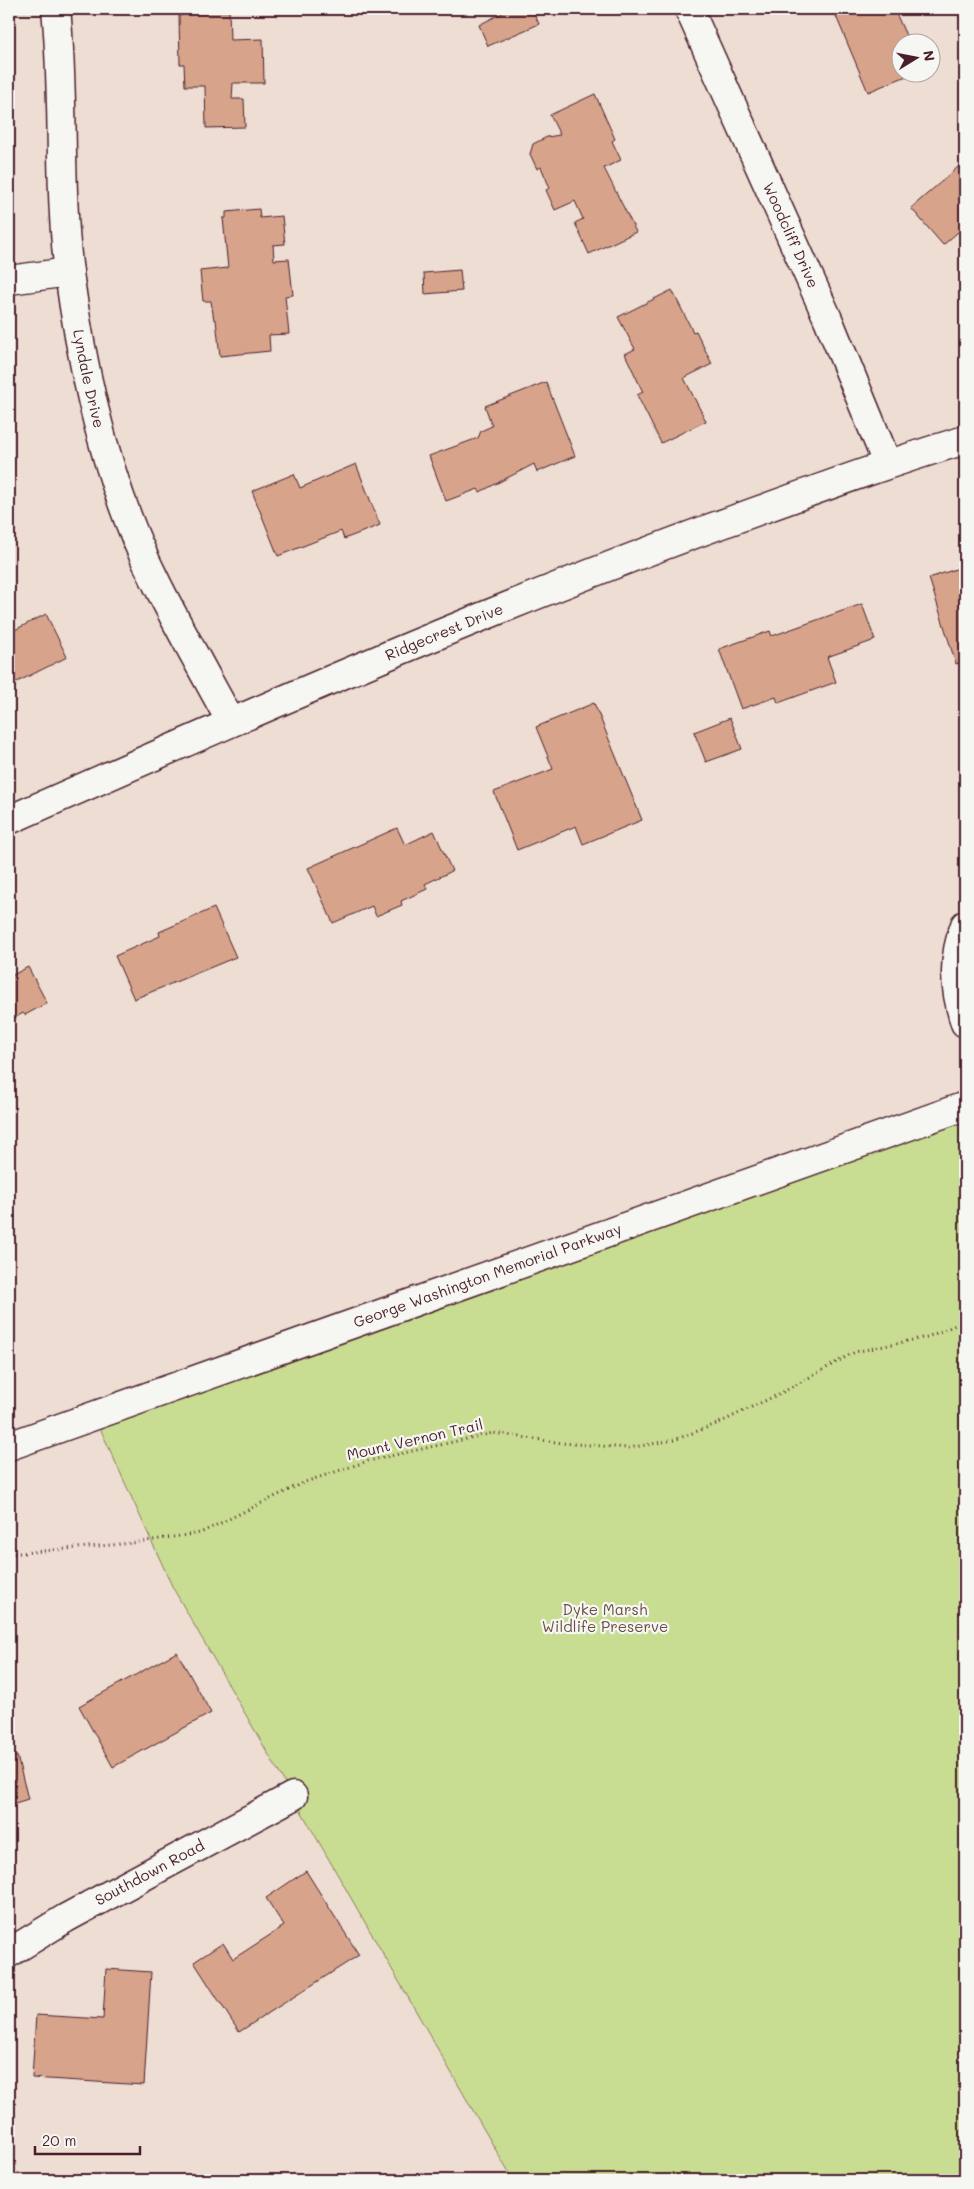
<svg xmlns="http://www.w3.org/2000/svg" width="974" height="2189" font-family="Mali,sans-serif">
<rect width="100%" height="100%" fill="#edddd3"/>
<filter id="ink" filterUnits="userSpaceOnUse"><feTurbulence type="fractalNoise" baseFrequency=".02" numOctaves="2"/><feDisplacementMap in="SourceGraphic" scale="10" xChannelSelector="R" yChannelSelector="G"/><feConvolveMatrix kernelMatrix="1 2 1 2 8 2 1 2 1" color-interpolation-filters="sRGB"/></filter>
<g filter="url(#ink)">
<polygon fill="#c9dd92" stroke="#8a7e5e" points="965,1106 965,2180 513,2180 173,1588 94,1415"/>
<g fill="#d7a48b" stroke="#4a1f2b">
<polygon points="183,9 229,9 230,40 263,39 264,83 233,83 232,99 244,99 245,127 206,128 205,86 185,86 184,64 180,64 179,15 183,15"/>
<polygon points="503,9 532,9 539,24 488,46 479,25 504,12"/>
<polygon points="833,9 894,9 909,42 902,42 902,72 916,72 868,92"/>
<polygon points="595,94 615,139 612,141 621,160 604,168 636,232 589,254 575,223 583,219 575,201 555,210 546,190 550,188 541,167 537,169 530,154 533,144 547,137 560,135 550,115"/>
<polygon points="965,161 965,226 943,245 911,208"/>
<polygon points="259,209 260,218 282,216 285,244 273,245 274,260 289,259 293,295 285,296 289,334 269,335 270,351 220,356 216,320 214,320 211,301 203,301 200,271 228,268 223,218 226,218 226,212"/>
<polygon points="460,270 462,291 425,294 424,273"/>
<polygon points="672,290 693,332 696,331 712,364 684,378 706,421 661,443 637,395 643,392 625,354 635,349 618,317"/>
<polygon points="546,382 575,456 537,472 534,464 480,492 478,489 446,501 429,456 478,438 481,431 492,426 485,406"/>
<polygon points="356,464 380,525 344,539 341,531 278,556 252,491 294,474 300,488"/>
<polygon points="965,566 965,661 956,664 929,578"/>
<polygon points="862,604 875,640 827,657 836,682 778,703 776,697 741,709 719,649 770,631 772,636"/>
<polygon points="46,614 67,657 9,686 9,633"/>
<polygon points="594,703 642,820 583,844 576,826 517,850 494,792 553,769 536,727"/>
<polygon points="730,718 742,749 706,762 694,732"/>
<polygon points="397,828 405,845 434,831 452,871 425,884 427,889 401,901 402,905 376,916 372,906 333,923 308,868"/>
<polygon points="214,908 236,957 134,999 115,956 160,936 159,932"/>
<polygon points="28,967 47,1003 25,1015 23,1013 13,1019 11,1015 9,1016 9,977"/>
<polygon points="177,1652 211,1713 113,1767 79,1706"/>
<polygon points="17,1756 28,1799 9,1805 9,1758"/>
<polygon points="306,1871 359,1955 239,2032 194,1962 223,1943 233,1959 284,1926 266,1898"/>
<polygon points="106,1969 151,1972 144,2085 32,2078 36,2015 103,2019"/>
</g>
<g fill="none" stroke-linecap="round" stroke-linejoin="round">
<g stroke="#4a1f2b" stroke-width="31">
<g id="minor">
<path id="s1" d="M56,9C65,96 58,186 69,273C83,375 108,486 154,578C178,627 205,674 231,722"/>
<path id="s2" d="M689,9L828,319L887,463"/>
<polyline points="9,280 69,272"/>
<path id="s3" d="M9,820C242,717 476,614 716,526C799,496 881,465 965,440"/>
<path id="s4" d="M9,1953L66,1918L293,1796"/>
</g>
</g>
<g stroke="#4a1f2b" stroke-width="31">
<path id="secondary" d="M965,925C952,959 954,989 965,1023"/>
</g>
<g stroke="#4a1f2b" stroke-width="31">
<g id="primary">
<path id="s5" d="M9,1446L965,1106"/>
</g>
</g>
<polyline stroke="#4a1f2b" stroke-width="3" stroke-dasharray="1 4" stroke-linecap="butt" points="9,1554 133,1543 200,1533 305,1482 368,1461 493,1433 562,1443 628,1448 674,1440 719,1423 783,1392 855,1352 927,1337 965,1321"/>
<use href="#minor" stroke="#f6f6f2" stroke-width="28"/>
<use href="#secondary" stroke="#f6f6f2" stroke-width="28"/>
<use href="#primary" stroke="#f6f6f2" stroke-width="28"/>
</g>
</g>
<g text-anchor="middle" stroke-width="4.5" stroke-linejoin="round" paint-order="stroke">
<g font-size="15" fill="#4a1f2b" stroke="#f6f6f2">
<text dy="5" stroke="none"><textPath href="#s2" startOffset="248">Woodcliff Drive</textPath></text>
<text dy="5" stroke="none"><textPath href="#s1" startOffset="372">Lyndale Drive</textPath></text>
<text dy="5" stroke="none"><textPath href="#s3" startOffset="474">Ridgecrest Drive</textPath></text>
<text dy="5" stroke="none"><textPath href="#s5" startOffset="508">George Washington Memorial Parkway</textPath></text>
<text transform="translate(415 1440) rotate(-13)" y="5">Mount Vernon Trail</text>
<text dy="5" stroke="none"><textPath href="#s4" startOffset="162">Southdown Road</textPath></text>
</g>
<g font-size="15" fill="#6a4e45" stroke="#f6f6f2">
<text x="605" y="1615">Dyke Marsh<tspan x="605" dy="17">Wildlife Preserve</tspan></text>
</g>
</g>
<rect width="974" height="2189" fill="none" stroke="#f6f6f2" stroke-width="30"/>
<rect x="15" y="15" width="944" height="2159" fill="none" stroke="#4a1f2b" stroke-width="2" filter="url(#ink)"/>
<g transform="translate(916 58) rotate(80)"><circle r="24" fill="#f6f6f2" stroke="#b1a0a2"/>
<path d="M0-4L9 19L0 12L-9 19Z" fill="#4a1f2b"/>
<text y="-8" font-size="14" font-weight="bold" text-anchor="middle" fill="#4a1f2b">N</text>
</g>
<path d="M35 2146v8h105v-8" fill="none" stroke="#4a1f2b" stroke-width="2.5"/>
<text x="42" y="2146" font-size="15" fill="#4a1f2b" stroke="#f6f6f2" stroke-width="4" paint-order="stroke">20 m</text>
</svg>
